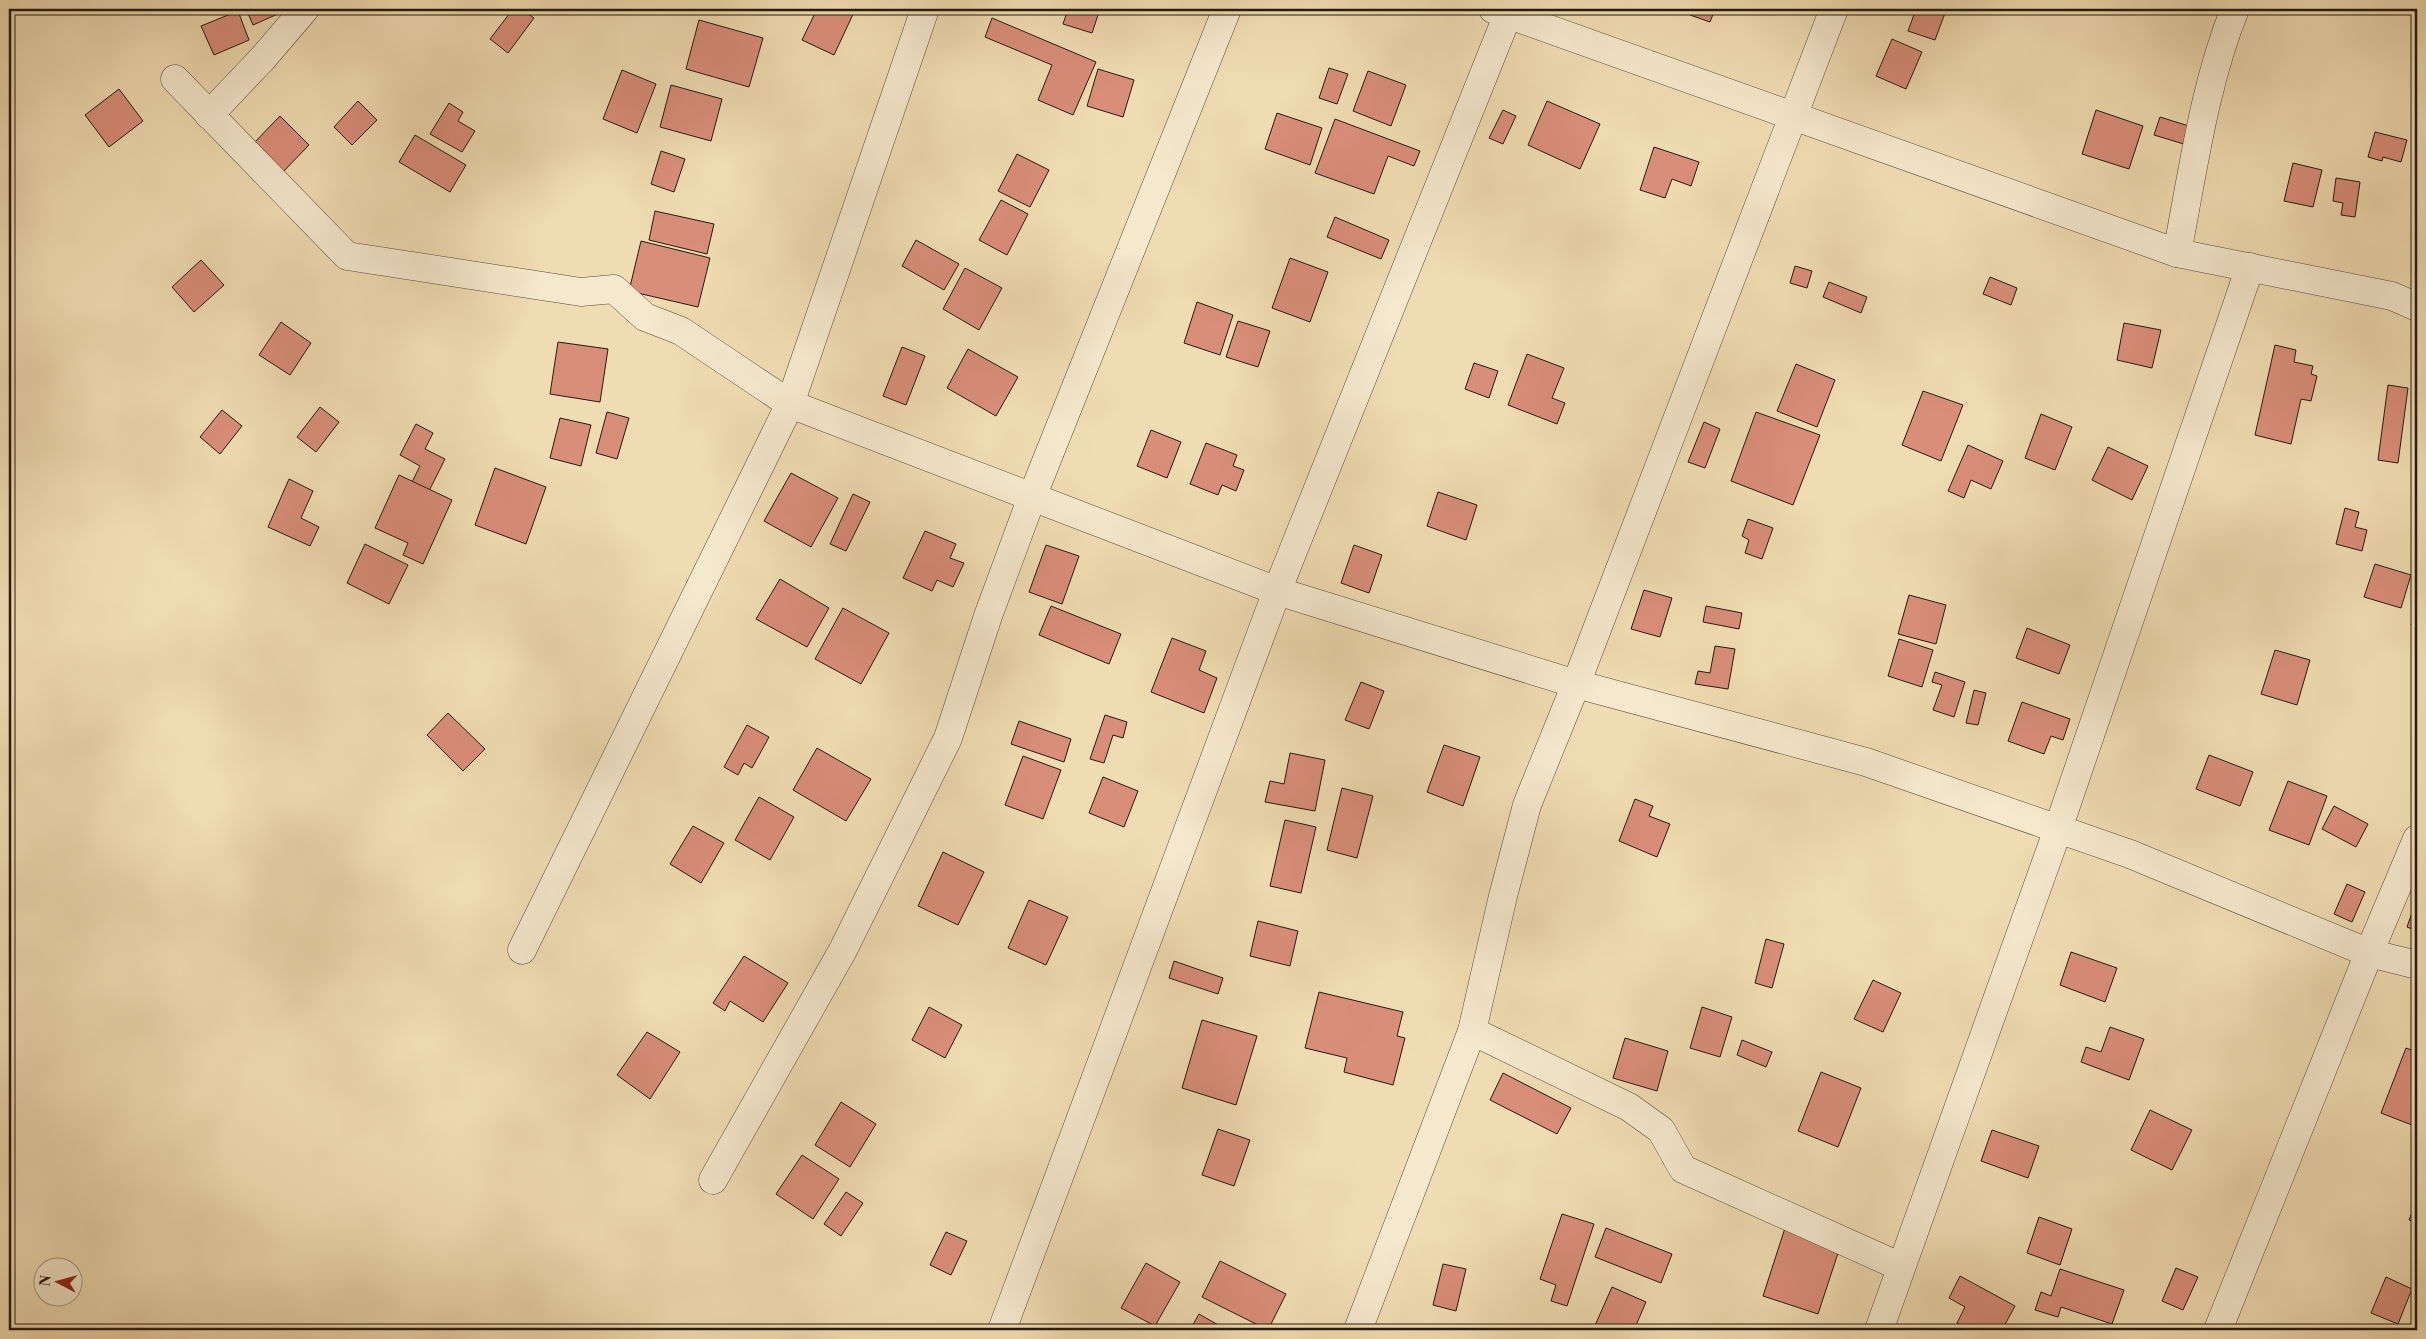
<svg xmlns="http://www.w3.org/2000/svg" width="2426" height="1339" font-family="'Libre Bodoni',serif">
<rect width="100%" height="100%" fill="#f0dcb2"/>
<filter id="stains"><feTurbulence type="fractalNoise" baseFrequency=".004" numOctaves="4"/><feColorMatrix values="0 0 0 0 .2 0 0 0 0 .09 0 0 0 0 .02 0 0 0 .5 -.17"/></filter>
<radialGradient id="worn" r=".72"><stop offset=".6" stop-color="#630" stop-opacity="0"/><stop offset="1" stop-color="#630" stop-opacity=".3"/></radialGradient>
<g fill="#d98e7a" stroke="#241a12">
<polygon points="246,9 289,9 253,25"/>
<polygon points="513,9 521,9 534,18 508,53 490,39"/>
<polygon points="817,9 855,10 834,55 802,40"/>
<polygon points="1068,9 1100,9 1092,33 1063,24"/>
<polygon points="1692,9 1715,9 1710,22 1690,15"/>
<polygon points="1916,9 1932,9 1945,13 1935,40 1908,31"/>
<polygon points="238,11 249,40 214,55 201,26"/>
<polygon points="992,18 1096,62 1073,115 1038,100 1052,65 985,37"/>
<polygon points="699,20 763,38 749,87 686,69"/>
<polygon points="1892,39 1922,52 1906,89 1876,76"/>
<polygon points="1329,68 1348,74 1337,104 1319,98"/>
<polygon points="1098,69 1134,80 1123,117 1087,106"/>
<polygon points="622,70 656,84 637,133 603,119"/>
<polygon points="1368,71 1406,85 1391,126 1353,111"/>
<polygon points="671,85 722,99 711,141 660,127"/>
<polygon points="119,89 143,121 109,147 85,115"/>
<polygon points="358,101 377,120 352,145 334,127"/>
<polygon points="1547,101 1600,124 1580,169 1528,145"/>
<polygon points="449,103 463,112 458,121 475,131 462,152 430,134"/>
<polygon points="1503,110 1516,116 1503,144 1489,138"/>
<polygon points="2096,110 2143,126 2129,169 2082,154"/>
<polygon points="1277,113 1322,128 1310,165 1265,149"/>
<polygon points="280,116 309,145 281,174 252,145"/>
<polygon points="2160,117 2192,127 2187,145 2154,135"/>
<polygon points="1335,119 1420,151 1414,166 1388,156 1374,194 1315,173"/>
<polygon points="2375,132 2407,140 2401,162 2383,157 2382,161 2368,157"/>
<polygon points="415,135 466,165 450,192 399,162"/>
<polygon points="1654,147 1699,162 1691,186 1672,179 1665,198 1640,190"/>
<polygon points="661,151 685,159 674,192 651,184"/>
<polygon points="1017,154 1049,170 1030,207 998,191"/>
<polygon points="2293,163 2322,170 2313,207 2284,201"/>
<polygon points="2336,178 2360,182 2355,217 2341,215 2343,203 2333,201"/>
<polygon points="1001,200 1028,214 1007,255 979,240"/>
<polygon points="655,211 714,224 707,254 649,240"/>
<polygon points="1335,217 1389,240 1381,259 1327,237"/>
<polygon points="916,240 959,264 944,290 902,266"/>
<polygon points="641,241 710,258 698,307 629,291"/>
<polygon points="1290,258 1328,272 1310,322 1272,308"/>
<polygon points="201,260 224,285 194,312 172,287"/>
<polygon points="1795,266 1812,271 1807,288 1790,283"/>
<polygon points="965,268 1002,288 979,330 943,309"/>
<polygon points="1990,277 2017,288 2011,305 1983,294"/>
<polygon points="1829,282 1867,297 1861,313 1823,297"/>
<polygon points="1197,302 1233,315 1220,355 1184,343"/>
<polygon points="1238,321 1270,331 1258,367 1226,357"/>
<polygon points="281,322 311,343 290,375 259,355"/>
<polygon points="2124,323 2161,330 2152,368 2117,360"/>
<polygon points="558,342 608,349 600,402 550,394"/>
<polygon points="2275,345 2296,350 2294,362 2313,366 2311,374 2317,376 2311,401 2301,399 2291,444 2255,435"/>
<polygon points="902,347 925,356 906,405 883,396"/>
<polygon points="968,349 1018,377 996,416 947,388"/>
<polygon points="1527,354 1564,368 1552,398 1565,403 1557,424 1508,405"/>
<polygon points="1474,363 1498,371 1489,398 1465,389"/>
<polygon points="1796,364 1835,380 1817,427 1777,411"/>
<polygon points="2388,385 2408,388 2398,463 2378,460"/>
<polygon points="1923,391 1963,405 1941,461 1902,445"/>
<polygon points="320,407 339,422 316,452 297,437"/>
<polygon points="222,410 242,426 220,454 200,437"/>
<polygon points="607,412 629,418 617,459 596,453"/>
<polygon points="1756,412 1820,435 1793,505 1731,481"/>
<polygon points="2041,414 2072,427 2055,470 2025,458"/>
<polygon points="560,418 591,425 581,466 550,458"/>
<polygon points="1704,422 1720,429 1705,468 1688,462"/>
<polygon points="416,424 433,433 425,449 445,459 429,491 412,482 420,466 400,455"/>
<polygon points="1151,430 1181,442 1167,478 1137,466"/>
<polygon points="1206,443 1237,455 1233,466 1244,470 1236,491 1222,485 1218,495 1190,484"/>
<polygon points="1968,445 2003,461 1991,489 1971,480 1964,498 1948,491"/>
<polygon points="2108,447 2148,466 2132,500 2092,480"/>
<polygon points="495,468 546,487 526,544 475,525"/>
<polygon points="791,473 838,498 811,547 764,521"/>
<polygon points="399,475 452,500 423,564 403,555 408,543 375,528"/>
<polygon points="289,479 313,491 301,518 319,527 310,546 268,527"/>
<polygon points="1438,492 1477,505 1466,540 1427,526"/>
<polygon points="853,494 870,502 846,551 830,544"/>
<polygon points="2345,508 2359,512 2355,527 2367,530 2362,551 2336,544"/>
<polygon points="1748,519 1773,528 1762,559 1745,553 1749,540 1742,536"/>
<polygon points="925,531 956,544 950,558 964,563 953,587 937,580 932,591 903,578"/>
<polygon points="2417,534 2417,564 2412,563"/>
<polygon points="365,544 408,565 389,604 347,583"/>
<polygon points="1046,545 1079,556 1062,604 1029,592"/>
<polygon points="1354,545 1382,555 1369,593 1341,583"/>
<polygon points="2375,564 2411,575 2401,608 2364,597"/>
<polygon points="780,579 829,608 807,647 756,619"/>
<polygon points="1644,590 1672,598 1660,637 1631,629"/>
<polygon points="1909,595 1946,605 1936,644 1898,634"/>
<polygon points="2417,603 2417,627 2411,625"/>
<polygon points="1051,606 1121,634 1109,664 1039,635"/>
<polygon points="1706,606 1742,613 1739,629 1703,622"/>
<polygon points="843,608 889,633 861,684 815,659"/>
<polygon points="2027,628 2070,645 2059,674 2016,658"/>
<polygon points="1172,638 1206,651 1199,670 1217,678 1204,713 1151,692"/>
<polygon points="1899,639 1933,650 1922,687 1888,676"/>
<polygon points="1715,646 1735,649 1728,689 1695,684 1698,671 1710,673"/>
<polygon points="2275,650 2310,660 2297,705 2261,694"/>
<polygon points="1935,672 1965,682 1954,717 1933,710 1942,685 1932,682"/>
<polygon points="1361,682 1384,691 1369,729 1345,720"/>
<polygon points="1974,690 1986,693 1978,725 1966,723"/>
<polygon points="2022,702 2070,719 2063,740 2051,736 2044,754 2008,741"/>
<polygon points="448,713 485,749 463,771 427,735"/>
<polygon points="1105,715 1127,722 1123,738 1113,735 1104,763 1090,759"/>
<polygon points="1019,721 1071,739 1064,762 1011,744"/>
<polygon points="747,725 769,737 752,768 744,763 738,775 724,767"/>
<polygon points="1444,745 1480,757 1463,806 1427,792"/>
<polygon points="817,748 871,779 846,821 793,790"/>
<polygon points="1290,753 1325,760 1315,811 1265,802 1270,781 1284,784"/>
<polygon points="2209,755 2253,772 2240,806 2196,789"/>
<polygon points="1023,756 1061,770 1043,819 1005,805"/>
<polygon points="1103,777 1138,791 1124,827 1089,813"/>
<polygon points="2288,781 2327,796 2309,845 2269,830"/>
<polygon points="1342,788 1373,796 1357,858 1327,850"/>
<polygon points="759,797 794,817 770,860 735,840"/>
<polygon points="1635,799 1653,806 1649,816 1670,824 1657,857 1619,841"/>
<polygon points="2334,806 2368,824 2356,847 2322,829"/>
<polygon points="1285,820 1316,827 1301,893 1270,886"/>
<polygon points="693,826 724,843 701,883 670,864"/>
<polygon points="943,852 984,872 958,925 918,906"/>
<polygon points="2347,884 2365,892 2352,922 2334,914"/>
<polygon points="1029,900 1068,917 1046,965 1008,948"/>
<polygon points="2416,901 2417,902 2417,931 2407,927"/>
<polygon points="1258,921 1298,931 1290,966 1250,956"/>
<polygon points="1766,939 1784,944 1772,988 1755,983"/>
<polygon points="2071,952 2117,968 2105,1002 2060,985"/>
<polygon points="744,956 788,983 763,1022 730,1001 725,1011 713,1003"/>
<polygon points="1174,961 1223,978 1218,994 1169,978"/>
<polygon points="1873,980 1901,993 1883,1032 1854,1019"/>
<polygon points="1319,992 1403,1012 1397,1036 1405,1038 1393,1085 1344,1072 1347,1058 1305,1048"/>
<polygon points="929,1007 962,1025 945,1058 912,1040"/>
<polygon points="1702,1007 1732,1017 1720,1057 1690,1048"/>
<polygon points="1202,1020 1257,1036 1236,1105 1182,1088"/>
<polygon points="2110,1027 2144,1039 2129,1080 2081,1062 2086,1047 2101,1052"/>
<polygon points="647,1032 680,1052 650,1099 617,1075"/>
<polygon points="1625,1038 1668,1051 1657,1091 1613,1078"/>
<polygon points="1742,1040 1772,1052 1766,1067 1737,1055"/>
<polygon points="2406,1048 2417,1052 2417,1127 2381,1113"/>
<polygon points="1821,1072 1861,1088 1838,1147 1798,1131"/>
<polygon points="1503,1073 1571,1108 1557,1134 1490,1100"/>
<polygon points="841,1102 876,1124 850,1167 815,1145"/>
<polygon points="2150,1110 2192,1130 2172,1170 2131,1150"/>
<polygon points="1218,1129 1250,1140 1234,1186 1202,1175"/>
<polygon points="1992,1130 2039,1146 2028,1178 1981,1161"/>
<polygon points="802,1155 839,1179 813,1219 776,1194"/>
<polygon points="846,1192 863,1203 841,1236 824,1224"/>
<polygon points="2417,1200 2417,1223 2409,1220"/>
<polygon points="1562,1214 1594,1224 1567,1306 1551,1301 1556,1285 1540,1279"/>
<polygon points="2039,1217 2072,1229 2060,1265 2027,1253"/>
<polygon points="1606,1228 1672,1254 1661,1283 1595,1257"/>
<polygon points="1785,1228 1840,1247 1818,1314 1763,1296"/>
<polygon points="946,1232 967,1241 951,1275 930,1265"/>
<polygon points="1220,1261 1286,1294 1268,1330 1202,1297"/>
<polygon points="1146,1263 1180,1282 1155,1326 1121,1308"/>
<polygon points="1443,1264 1466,1269 1456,1311 1433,1305"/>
<polygon points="2176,1268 2198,1277 2183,1310 2162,1301"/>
<polygon points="2060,1269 2124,1290 2112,1324 2061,1307 2058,1317 2035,1310 2041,1292 2051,1296"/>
<polygon points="1960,1276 2015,1306 2002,1330 1970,1330 1957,1323 1965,1307 1949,1298"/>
<polygon points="2386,1277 2412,1289 2398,1324 2371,1313"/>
<polygon points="1612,1287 1646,1302 1634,1330 1593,1330"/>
<polygon points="1199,1314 1227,1330 1190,1330"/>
</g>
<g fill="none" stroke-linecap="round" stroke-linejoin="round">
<g stroke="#574a3a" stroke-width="29">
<g id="minor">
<polyline points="1493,9 2177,253 2392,296 2417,307"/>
<polyline points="175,79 347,256 581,292 614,289 645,317 681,331 790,404 1277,591 1576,684 1866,762 2130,854 2369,953 2417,965"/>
<polyline points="209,115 263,58 305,9"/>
<path d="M2177,253C2193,171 2204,86 2235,9"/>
<polyline points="522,950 790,404 925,9"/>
<polyline points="1472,1031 1629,1107 1661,1130 1683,1169 1901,1267"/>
<polyline points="713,1180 843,950 948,738 988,616 1032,497 1227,9"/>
<polyline points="1002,1330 1277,591 1510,9"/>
<polyline points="1358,1330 1472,1031 1503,896 1527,805 1576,684 1834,9"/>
<polyline points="1879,1330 2058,829 2250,267"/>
<polyline points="2218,1330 2369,953 2417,839"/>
</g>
</g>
<use href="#minor" stroke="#f5e8cd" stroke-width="28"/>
</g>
<rect width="2426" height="1339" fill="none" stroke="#f0dcb2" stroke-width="30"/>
<rect x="10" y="10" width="2406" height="1319" fill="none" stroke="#241a12" stroke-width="2.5"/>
<rect x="15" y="15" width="2396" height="1309" fill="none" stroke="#241a12"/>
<g transform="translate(58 1282) rotate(276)"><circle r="24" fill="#f5e8cd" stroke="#a19682"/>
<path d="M0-4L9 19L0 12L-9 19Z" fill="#8f2418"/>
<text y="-8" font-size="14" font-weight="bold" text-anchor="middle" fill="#241a12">N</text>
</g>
<rect width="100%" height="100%" filter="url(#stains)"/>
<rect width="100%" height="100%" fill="url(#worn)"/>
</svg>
